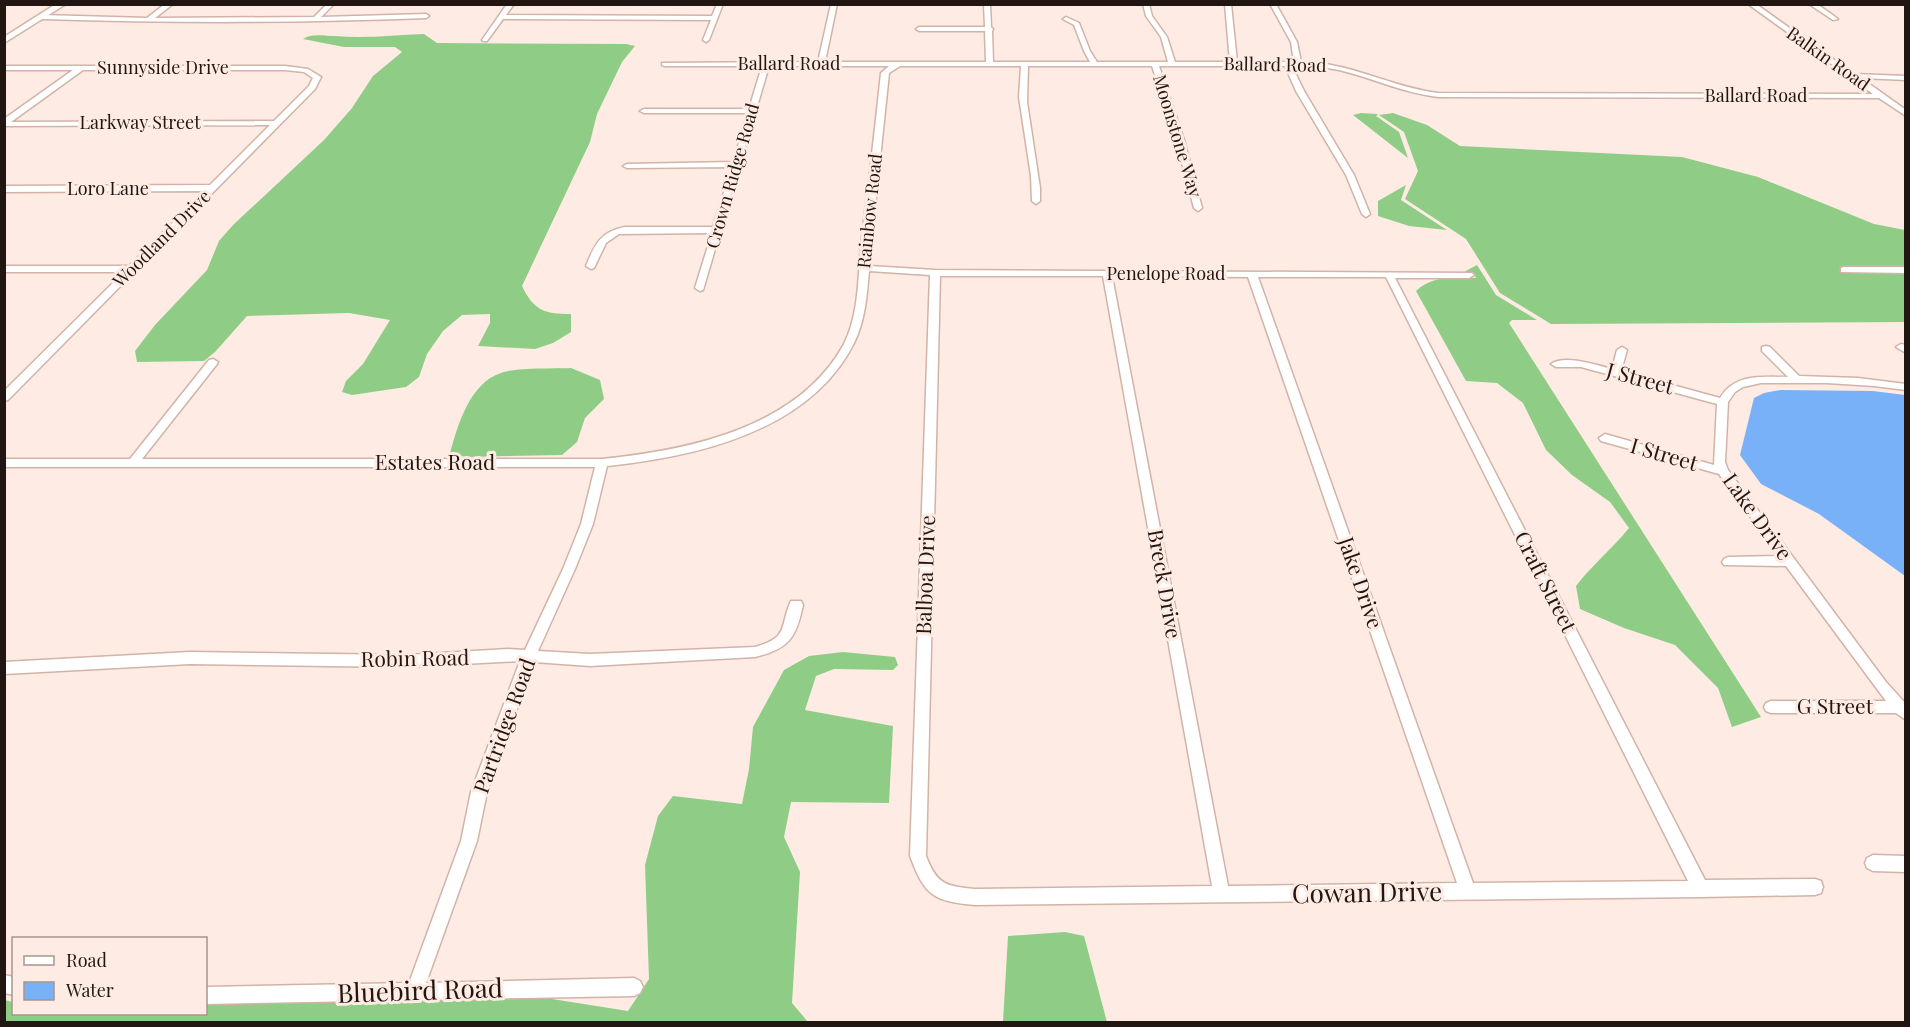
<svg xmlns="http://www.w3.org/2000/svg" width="1910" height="1027" font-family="'Playfair Display',serif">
<rect width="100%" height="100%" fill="#feebe3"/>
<g fill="#8fcd86">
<path d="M424,34L437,43L626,44L635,46L622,62L597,114L590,142L522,286C534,311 545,314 571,314V332L553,343L535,349L478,346L490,323V314L462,315L443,331L427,354L419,377L406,387L352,395L342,392L346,381L363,364L390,320L349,313L247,316L215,352L204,361L137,362L135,351L155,325L207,270L219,241L233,225L324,140L352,108L373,76L402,52L395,47H344L303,39C311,33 325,36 335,36C365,39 394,35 424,34Z"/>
<polygon points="1361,113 1378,114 1376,116 1399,132 1408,158 1353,115"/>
<polygon points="1393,113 1427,125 1460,146 1682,157 1758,177 1874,224 1905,230 1905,322 1551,324 1500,293 1466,239 1405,199 1418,171 1404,132 1379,115"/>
<polygon points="1406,185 1401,200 1447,230 1409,226 1378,216 1378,201"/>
<path d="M1477,265L1496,295L1537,320H1512L1509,323L1761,717L1732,727L1718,688L1675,645L1624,628L1580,609L1576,586C1592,565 1612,549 1629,528L1610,502L1572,475L1546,450L1523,403L1497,383L1466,381L1416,291C1433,275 1453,278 1476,278L1473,272H1464Z"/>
<path d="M571,368L600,380L604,399L585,418L577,442L562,455L465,457L450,453C458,424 470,383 501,373C517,367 553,369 571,368Z"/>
<polygon points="843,652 895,657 898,665 893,670 834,669 816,676 805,710 893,726 889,803 791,802 784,837 800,872 792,1003 808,1022 5,1022 5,1000 13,1002 14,1014 206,1014 206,1004 533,996 628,1011 649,979 645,865 658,816 673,796 742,804 749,769 753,727 784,670 809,656"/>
<polygon points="1065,932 1084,936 1107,1022 1003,1022 1008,936"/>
</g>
<polygon fill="#78b1f7" points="1780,390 1873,391 1905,395 1905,576 1819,514 1761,484 1740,455 1754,398 1764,393"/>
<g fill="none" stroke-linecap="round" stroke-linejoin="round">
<g stroke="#d2b3a7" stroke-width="3">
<g id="minor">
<path d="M165,4H173L155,18L314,17L327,4H334L321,17L426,14L429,16L426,18C298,23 170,23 42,19L39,17L42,15L147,18Z"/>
<polygon points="507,4 514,4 506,15 712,16 717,4 723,4 709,40 706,42 703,40 711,20 503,19 487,41 483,41 482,40"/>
<path d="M831,4H837L825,62H986L985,31H919L916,29L919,27H985L984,4H990L991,27L993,29L992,31L993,62H1090L1084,51L1074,25L1063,19L1066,17L1079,23L1090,51L1097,62H1168L1161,37L1146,16L1143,4H1149L1152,16L1167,37L1175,62H1230L1225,4H1231L1237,62H1294L1291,42L1270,4H1276L1297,42L1301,62C1349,62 1391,87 1438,93L1873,94L1748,4H1756L1854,74L1906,76V80L1861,78L1906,110V116L1879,98L1438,97C1403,93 1373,78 1339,70C1323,67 1308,66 1292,66L1304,91L1354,175L1370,214L1366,217L1362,214L1346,175L1296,91L1285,66H1159L1184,140L1202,208L1198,211L1194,208L1176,140L1152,66H1028L1027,102L1040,188V201L1036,204L1032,201L1031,176L1019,97L1021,66H900L889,73L871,245L869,266L935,270L1472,273L1474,275L1469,278H1395L1705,880L1815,879L1821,881L1823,887L1821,893L1815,895L1701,897L975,905C933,901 925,896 910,856L930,275L869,271C867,295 865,321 854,343C810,431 697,457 607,466L593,524L575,569L538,651L590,654L755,647C790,637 779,627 791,601H801L803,605C796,639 788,649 755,657L590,666L534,662L487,792L477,841L426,983L634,978L640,981L643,987L640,993L634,996L206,1004V987L409,983L461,841L471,792L520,661L406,667L190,664L4,674V662L190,652L406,655L508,649L525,650L563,569L581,524L595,467H4V459H130L209,360L213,359L218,362L217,364L142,459H602C689,450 798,428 844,344C859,314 858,278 861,245C868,188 875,131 881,73L889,66H769L703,290L700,291L695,288L712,233L619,234L606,243L594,268L591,269L586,266C595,244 600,232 625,227H713L732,167L627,168L623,166L627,164L733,162L748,113H644L640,111L644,109H749L762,66H664L662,65V63L818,62ZM940,276H1103L1212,886L975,889C946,886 937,885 926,856ZM1112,276L1248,277L1457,883L1228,886ZM1258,277H1386L1688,881L1473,883Z"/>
<polygon points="1809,4 1817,4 1838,19 1833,20"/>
<path d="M4,66H285L308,69L321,77L315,89L8,400L4,401V391L124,272H4V266H129L205,191L4,192V186L210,185L270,125L4,126V119L73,70H4ZM83,70H285L304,72L313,78L309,86L274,121L11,122Z"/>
<polygon points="1844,267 1906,267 1906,273 1841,272 1841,268"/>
<polygon points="1901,344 1906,345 1906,353 1896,347"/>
<path d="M1766,346L1770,347L1799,376L1858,378L1906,384V390L1874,386L1827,383H1761L1743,387L1735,392L1728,402L1725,462L1728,470L1886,682L1906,704V720L1896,713H1771L1766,711L1764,707L1766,703L1771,701H1886L1786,566L1724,565L1722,562L1724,559L1728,557L1779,556L1719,474L1601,441L1599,438L1605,434L1714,465L1717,404L1581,367H1556L1551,364C1564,354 1597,365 1612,369L1617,350L1622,347L1627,350L1621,371L1720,398C1735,373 1762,377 1788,377L1762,351V347Z"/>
<polygon points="1873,855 1906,856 1906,872 1873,871 1867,868 1865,863 1867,858"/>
<polygon points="4,975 14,977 14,995 4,993"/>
</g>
</g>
<g stroke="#d2b3a7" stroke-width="3">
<polygon id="tertiary" points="56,4 66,4 4,43 4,37"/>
</g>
<use href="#minor" fill="#fff" fill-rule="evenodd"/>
<use href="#tertiary" fill="#fff" fill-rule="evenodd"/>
</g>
<g text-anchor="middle" stroke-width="6" stroke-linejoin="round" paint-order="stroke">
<g font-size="18" fill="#211612" stroke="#feebe3">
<text transform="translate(1828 59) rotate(35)" y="6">Balkin Road</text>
<text x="789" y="70">Ballard Road</text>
<text transform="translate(1275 65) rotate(1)" y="6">Ballard Road</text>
<text x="163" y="74">Sunnyside Drive</text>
<text x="1756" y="102">Ballard Road</text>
<text x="140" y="129">Larkway Street</text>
<text transform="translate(1177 136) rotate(73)" y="6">Moonstone Way</text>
<text transform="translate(733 176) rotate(-74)" y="6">Crown Ridge Road</text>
<text x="108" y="195">Loro Lane</text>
<text transform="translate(870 211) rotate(-84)" y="6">Rainbow Road</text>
<text transform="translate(162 239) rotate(-45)" y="6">Woodland Drive</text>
<text x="1166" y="280">Penelope Road</text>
</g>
<g font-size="21" fill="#211612" stroke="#feebe3">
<text transform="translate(1640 379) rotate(15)" y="7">J Street</text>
<text transform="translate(1664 455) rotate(16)" y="7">I Street</text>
<text x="435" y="470">Estates Road</text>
<text transform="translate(1757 517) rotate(54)" y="7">Lake Drive</text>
<text transform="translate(926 575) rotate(-88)" y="7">Balboa Drive</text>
<text transform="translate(1545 582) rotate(63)" y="7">Craft Street</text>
<text transform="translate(1360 583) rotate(71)" y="7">Jake Drive</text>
<text transform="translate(1164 584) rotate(80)" y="7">Breck Drive</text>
<text transform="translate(415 659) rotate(-1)" y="7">Robin Road</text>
<text x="1835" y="714">G Street</text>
<text transform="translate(505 726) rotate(-70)" y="7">Partridge Road</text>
</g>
<g font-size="26" fill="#211612" stroke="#feebe3">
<text transform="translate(1367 893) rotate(-1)" y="9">Cowan Drive</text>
<text transform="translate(420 991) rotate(-2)" y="9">Bluebird Road</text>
</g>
</g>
<rect width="1910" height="1027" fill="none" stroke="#211612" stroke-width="12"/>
<rect x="12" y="937" width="195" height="78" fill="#feebe3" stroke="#a6968f" stroke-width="1.5"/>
<rect x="24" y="956" width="30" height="9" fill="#ffffff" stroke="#a6968f" stroke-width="1.5"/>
<text x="66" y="967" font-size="18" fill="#211612">Road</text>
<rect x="24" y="982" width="30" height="18" fill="#78b1f7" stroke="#a6968f" stroke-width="1.5"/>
<text x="66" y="997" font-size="18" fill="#211612">Water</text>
</svg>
